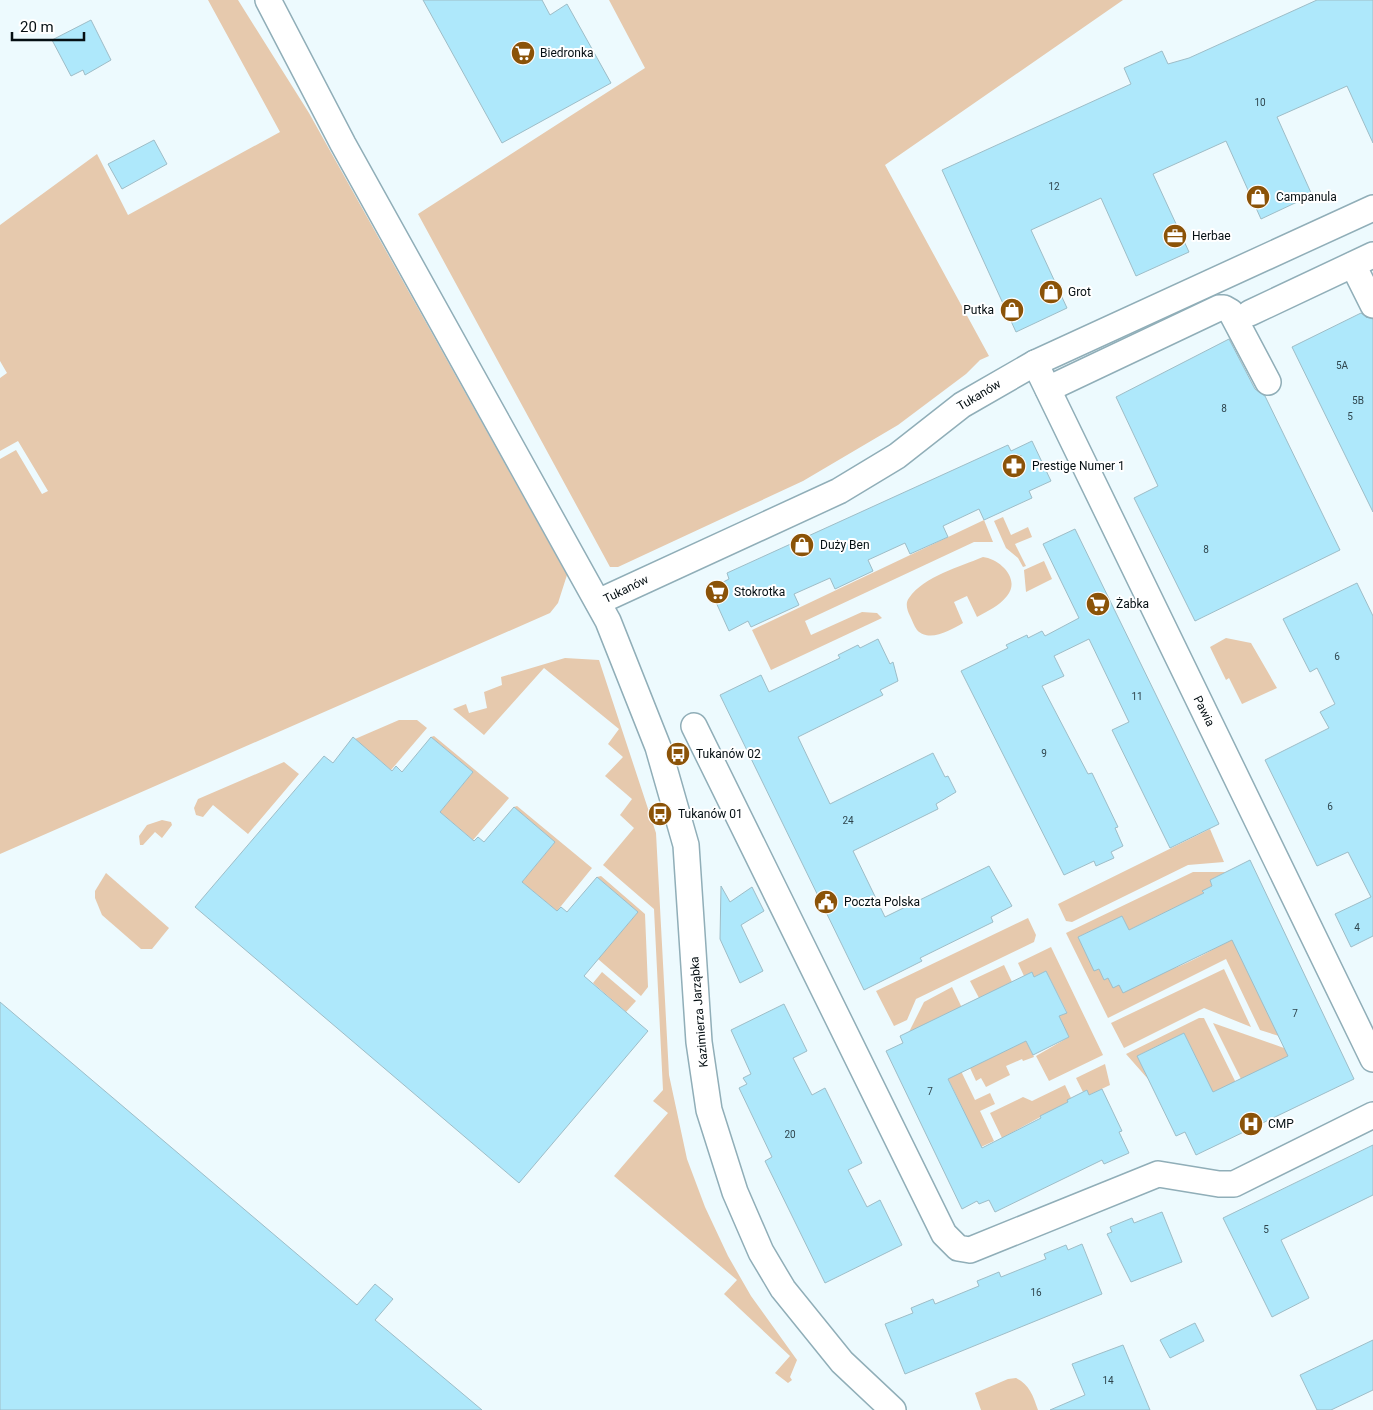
<svg xmlns="http://www.w3.org/2000/svg" width="1373" height="1410" font-family="Roboto,sans-serif">
<rect width="100%" height="100%" fill="#edfafe"/>
<g fill="#e6c9ad">
<polygon points="208,0 238,0 309,113 567,575 558,603 550,613 0,854 0,459 16,450 42,494 48,491 18,441 0,451 0,378 7,373 0,361 0,225 97,154 128,215 280,132"/>
<polygon points="609,0 1123,0 885,165 989,356 980,360 966,374 898,425 803,481 618,567 610,567 418,214 645,68"/>
<polygon points="1003,517 1011,535 1028,527 1032,537 1015,544 1026,566 1023,567 1018,558 1006,548 994,521"/>
<polygon points="984,520 993,542 974,542 805,621 811,635 862,612 877,613 882,618 771,670 752,630"/>
<path d="M983,557C1000,559 1021,579 1007,596C999,606 988,611 977,617L967,596L954,602L963,623C951,630 929,643 917,630C914,626 912,620 910,616C907,610 905,603 909,598C924,576 960,567 983,557Z"/>
<polygon points="1044,561 1052,579 1026,592 1024,570"/>
<polygon points="1226,638 1251,643 1277,688 1242,704 1229,678 1226,680 1210,647"/>
<polygon points="565,658 599,660 656,833 669,1075 687,1159 705,1207 728,1256 751,1296 797,1360 790,1377 792,1380 788,1383 775,1373 790,1356 724,1294 737,1280 614,1176 668,1113 653,1101 663,1090 654,909 603,865 634,828 620,815 632,799 605,776 623,757 608,744 619,729 544,668 484,735 453,709 466,704 469,713 487,708 484,692 502,685 501,677"/>
<polygon points="399,720 417,720 427,728 391,770 355,739"/>
<polygon points="434,736 509,798 473,840 440,812 473,772 431,737"/>
<polygon points="284,762 299,774 248,834 213,805 203,817 196,815 194,808 198,799"/>
<polygon points="517,806 592,868 557,911 522,882 555,842 514,807"/>
<polygon points="162,820 171,822 172,825 162,838 155,832 143,845 140,845 139,836 147,825"/>
<polygon points="1210,829 1224,862 1188,865 1072,922 1066,921 1058,904"/>
<path d="M1193,872H1226L1210,880L1212,886L1203,891L1204,893L1129,930L1122,916L1078,937L1094,970L1099,969L1104,980L1108,978L1119,985C1161,975 1201,961 1235,934L1279,1036L1260,1030L1226,959L1108,1018L1066,933Z"/>
<polygon points="106,873 169,928 152,949 141,949 102,915 95,898 95,891"/>
<polygon points="601,876 645,914 648,987 641,996 598,959 638,912 597,877"/>
<polygon points="1028,918 1036,935 1034,942 916,999 907,1020 894,1026 876,991"/>
<polygon points="1051,947 1103,1055 1049,1081 1036,1056 1069,1037 1059,1016 1067,1012 1046,971 1034,977 1032,972 1024,976 1018,963"/>
<polygon points="1004,965 1013,984 979,998 970,981"/>
<polygon points="1224,969 1251,1027 1204,1008 1124,1048 1111,1023"/>
<polygon points="602,972 636,1001 626,1012 593,983"/>
<polygon points="952,987 963,1010 909,1032 924,1002"/>
<polygon points="1199,1018 1204,1018 1237,1085 1210,1098 1209,1084 1184,1033 1137,1056 1148,1079 1126,1054"/>
<polygon points="1213,1023 1284,1048 1293,1058 1241,1079"/>
<polygon points="1026,1041 1034,1057 1023,1061 1022,1059 1006,1066 1010,1075 986,1087 981,1078 976,1081 970,1068"/>
<polygon points="1105,1064 1110,1085 1089,1095 1087,1090 1083,1092 1076,1078"/>
<polygon points="960,1069 975,1100 990,1093 995,1104 980,1111 994,1141 981,1147 947,1076"/>
<polygon points="1065,1085 1071,1098 1068,1102 1002,1138 990,1113 1023,1097 1032,1101"/>
<path d="M1016,1378C1030,1385 1033,1396 1038,1410H981L975,1393L1008,1379Z"/>
</g>
<g fill="#aee8fb" stroke="#9ebdc7">
<polygon points="423,0 542,0 550,15 567,4 611,83 502,143"/>
<polygon points="1317,0 1373,0 1373,143 1347,86 1277,117 1312,195 1261,219 1226,141 1153,174 1189,252 1136,276 1101,198 1031,230 1067,308 1016,332 942,170 1131,84 1124,68 1162,51 1168,64 1189,58"/>
<polygon points="91,20 111,60 85,75 83,70 71,76 52,40"/>
<polygon points="154,140 167,164 122,189 108,164"/>
<polygon points="1361,313 1366,317 1373,319 1373,512 1292,347"/>
<polygon points="1229,339 1255,389 1265,396 1340,550 1195,621 1134,498 1158,486 1116,397"/>
<polygon points="1032,441 1051,481 1029,491 1032,498 984,520 979,509 943,526 948,537 910,554 905,543 868,560 873,571 835,589 830,578 794,594 799,605 751,627 748,621 729,631 710,589 729,579 727,573 1008,445 1011,451"/>
<polygon points="1075,529 1219,824 1170,848 1112,730 1129,722 1089,639 1054,656 1064,676 1042,686 1088,774 1092,773 1118,827 1115,828 1123,846 1111,852 1114,858 1096,866 1094,861 1064,875 961,671 1008,648 1006,645 1027,635 1028,638 1042,631 1045,636 1079,618 1043,544"/>
<polygon points="1357,583 1373,616 1373,936 1351,947 1335,914 1371,897 1348,852 1317,866 1265,760 1329,728 1320,712 1335,704 1317,668 1310,672 1283,619"/>
<polygon points="878,639 890,664 893,662 898,681 880,690 883,695 798,737 830,804 933,753 945,777 948,776 956,792 936,804 938,809 853,851 885,917 989,866 1012,906 991,917 993,922 920,958 922,961 864,990 720,695 761,675 769,692 840,658 838,655 858,645 860,648"/>
<polygon points="353,737 392,771 396,766 402,772 431,737 473,772 440,812 474,841 478,837 484,842 514,807 555,842 522,882 557,911 561,907 567,912 597,877 638,912 584,976 648,1031 519,1183 195,907 324,756 333,763"/>
<polygon points="1250,860 1354,1079 1196,1155 1185,1132 1176,1136 1137,1056 1184,1033 1213,1092 1288,1056 1232,940 1123,993 1119,985 1113,988 1108,978 1104,980 1099,969 1094,971 1078,937 1122,916 1129,930 1204,893 1202,891 1212,886 1210,880"/>
<polygon points="721,886 730,902 752,887 764,911 741,925 763,971 740,983 720,939"/>
<polygon points="1046,971 1067,1013 1059,1016 1069,1037 1033,1055 1026,1041 948,1079 982,1148 1041,1118 1040,1116 1068,1102 1067,1100 1087,1090 1089,1095 1102,1089 1122,1131 1119,1132 1129,1153 1104,1164 1102,1160 995,1212 989,1200 979,1204 977,1201 962,1209 886,1051 903,1043 900,1036 1032,972 1034,977"/>
<polygon points="0,1002 357,1305 375,1284 393,1299 375,1320 482,1410 0,1410"/>
<polygon points="784,1004 807,1051 793,1058 812,1095 825,1088 862,1163 848,1170 867,1207 880,1200 902,1245 825,1283 765,1161 772,1157 739,1088 747,1084 743,1078 751,1074 731,1030"/>
<polygon points="1373,1145 1373,1195 1281,1240 1309,1298 1272,1317 1223,1218"/>
<polygon points="1162,1212 1182,1262 1131,1282 1107,1234 1112,1232 1110,1227 1132,1218 1134,1223"/>
<polygon points="1082,1244 1102,1294 905,1374 885,1324 913,1313 911,1308 933,1299 935,1304 979,1286 977,1281 987,1277 999,1272 1001,1277 1046,1259 1044,1254 1066,1245 1068,1250"/>
<polygon points="1195,1323 1204,1341 1170,1358 1160,1340"/>
<polygon points="1373,1340 1373,1390 1331,1410 1317,1410 1300,1375"/>
<polygon points="1123,1345 1150,1410 1050,1410 1085,1395 1072,1364"/>
</g>
<g fill="none" stroke-linecap="round" stroke-linejoin="round">
<g stroke="#90aeb8" stroke-width="28">
<g id="minor">
<polyline points="268,0 343,144 608,621 658,747 686,845 699,1042 709,1110 735,1192 761,1252 783,1289 842,1362 893,1410"/>
<polyline points="1353,265 1373,305"/>
<polyline points="1250,313 1373,255"/>
<polyline points="1035,363 1373,1059"/>
<polyline points="1048,389 1219,308 1224,308 1231,312 1268,382"/>
<polyline points="598,602 839,491 897,456 962,405 1035,363 1373,208"/>
<polyline points="694,726 944,1234 958,1248 970,1250 1158,1174 1219,1184 1234,1184 1373,1115"/>
</g>
</g>
<use href="#minor" stroke="#fff" stroke-width="25"/>
</g>
<defs>
<g id="supermarket-disc" transform="scale(1.25)"><circle r="9.5" fill="#8b5308" stroke="#fff"/><path d="M-6-5.5h2.5l.6 2H6L4.5 2H-2.5L-4.4-4H-6ZM-1.5 3.2a1.3 1.3 0 1 0 .1 0ZM3 3.2a1.3 1.3 0 1 0 .1 0Z" fill="#fff"/></g>
<g id="shop-disc" transform="scale(1.25)"><circle r="9.5" fill="#8b5308" stroke="#fff"/><path d="M-5-2.5h2.3a2.7 3.5 0 0 1 5.4 0H5L5.5 6h-11ZM-1.5-2.5h3a1.5 2.3 0 0 0-3 0Z" fill="#fff"/></g>
<g id="office-disc" transform="scale(1.25)"><circle r="9.5" fill="#8b5308" stroke="#fff"/><path d="M-6-3h4V-5.5h4V-3h4V5H-6ZM-1-4.5V-3h2v-1.5ZM-6 0V1H6V0Z" fill="#fff"/></g>
<g id="pharmacy-disc" transform="scale(1.25)"><circle r="9.5" fill="#8b5308" stroke="#fff"/><path d="M-2-6h4v4h4v4h-4v4h-4v-4h-4v-4h4Z" fill="#fff"/></g>
<g id="bus-disc" transform="scale(1.25)"><circle r="9.5" fill="#8b5308" stroke="#fff"/><path d="M-5-6H5V4H4V6H2V4H-2V6H-4V4H-5ZM-3.5-4V0h7V-4ZM-3.5 1.2v1.5H-2V1.2ZM2 1.2v1.5H3.5V1.2Z" fill="#fff"/></g>
<g id="civic-disc" transform="scale(1.25)"><circle r="9.5" fill="#8b5308" stroke="#fff"/><path d="M-.6-6.5H3V-4.5H.6V-3L4-1V1h2V6H-6V1h2V-1L-.6-3ZM-1.2 2.5V6h2.4V2.5Z" fill="#fff"/></g>
<g id="hospital-disc" transform="scale(1.25)"><circle r="9.5" fill="#8b5308" stroke="#fff"/><path d="M-5-5h3v3.5h4V-5h3V5h-3V1.5h-4V5h-3Z" fill="#fff"/></g>
</defs>
<g fill-rule="evenodd">
<use href="#supermarket-disc" x="523" y="53"/>
<use href="#shop-disc" x="1258" y="197"/>
<use href="#office-disc" x="1175" y="236"/>
<use href="#shop-disc" x="1051" y="292"/>
<use href="#shop-disc" x="1012" y="310"/>
<use href="#pharmacy-disc" x="1014" y="466"/>
<use href="#shop-disc" x="802" y="545"/>
<use href="#supermarket-disc" x="717" y="592"/>
<use href="#supermarket-disc" x="1098" y="604"/>
<use href="#bus-disc" x="678" y="754"/>
<use href="#bus-disc" x="660" y="814"/>
<use href="#civic-disc" x="826" y="902"/>
<use href="#hospital-disc" x="1251" y="1124"/>
</g>
<g text-anchor="middle" stroke-width="4" stroke-linejoin="round" paint-order="stroke">
<g font-size="10" fill="#2f454d">
<text x="1260" y="106">10</text>
<text x="1054" y="190">12</text>
<text x="1342" y="369">5A</text>
<text x="1358" y="404">5B</text>
<text x="1224" y="412">8</text>
<text x="1350" y="420">5</text>
<text x="1206" y="553">8</text>
<text x="1337" y="660">6</text>
<text x="1137" y="700">11</text>
<text x="1044" y="757">9</text>
<text x="1330" y="810">6</text>
<text x="848" y="824">24</text>
<text x="1357" y="931">4</text>
<text x="1295" y="1017">7</text>
<text x="930" y="1095">7</text>
<text x="790" y="1138">20</text>
<text x="1266" y="1233">5</text>
<text x="1036" y="1296">16</text>
<text x="1108" y="1384">14</text>
</g>
<g font-size="12" fill="#050f13" stroke="#fff" text-anchor="start">
<text x="540" y="57">Biedronka</text>
<text x="1276" y="201">Campanula</text>
<text x="1192" y="240">Herbae</text>
<text x="1068" y="296">Grot</text>
<text x="994" y="314" text-anchor="end">Putka</text>
<text x="1032" y="470">Prestige Numer 1</text>
<text x="820" y="549">Duży Ben</text>
<text x="734" y="596">Stokrotka</text>
<text x="1116" y="608">Żabka</text>
<text x="696" y="758">Tukanów 02</text>
<text x="678" y="818">Tukanów 01</text>
<text x="844" y="906">Poczta Polska</text>
<text x="1268" y="1128">CMP</text>
</g>
<g font-size="12" fill="#050f13" stroke="#fff">
<text transform="translate(979 395) rotate(-31)" y="4">Tukanów</text>
<text transform="translate(626 589) rotate(-26)" y="4">Tukanów</text>
<text transform="translate(1204 711) rotate(64)" y="4">Pawia</text>
<text transform="translate(699 1012) rotate(-95)" y="4">Kazimierza Jarząbka</text>
</g>
</g>
<path d="M12 32v8h72v-8" fill="none" stroke="#050f13" stroke-width="2.5"/>
<text x="20" y="32" font-size="15" fill="#050f13" stroke="#ffffff" stroke-width="4" paint-order="stroke">20 m</text>
</svg>
